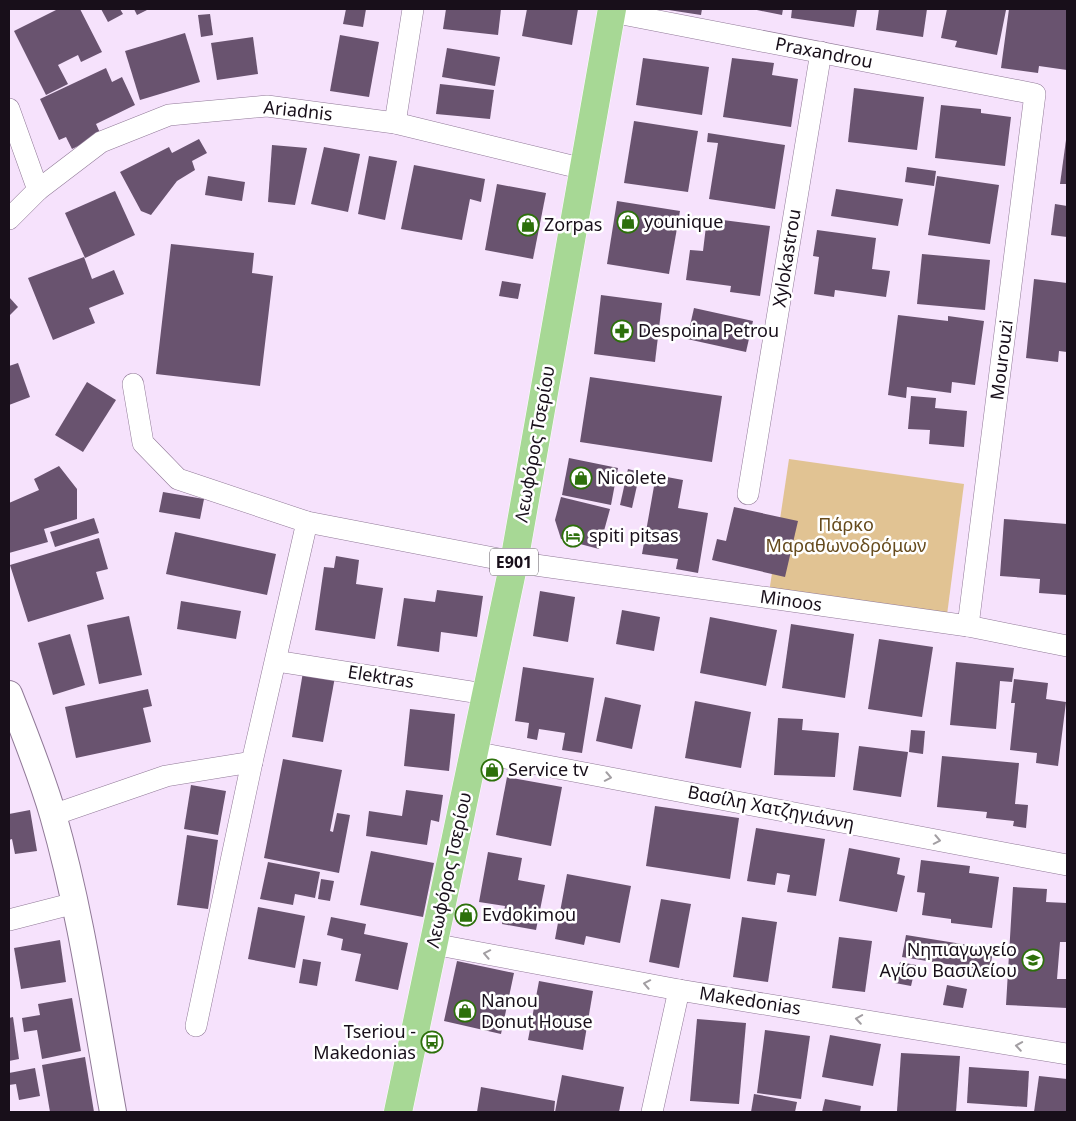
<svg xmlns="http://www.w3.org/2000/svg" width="1076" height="1121" font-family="'Noto Sans',sans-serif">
<rect width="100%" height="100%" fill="#f6e2fc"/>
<polygon fill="#e1c393" points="789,459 964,484 947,615 769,593"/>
<g fill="#69536f">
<polygon points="58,9 80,9 102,52 81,62 78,55 58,65 68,84 46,95 14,31"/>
<polygon points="101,9 120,9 123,14 108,22"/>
<polygon points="134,9 149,9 137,15"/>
<polygon points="346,9 366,9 363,27 343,24"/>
<polygon points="446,9 501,9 498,35 443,29"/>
<polygon points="527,9 578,9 572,45 522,36"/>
<polygon points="662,9 702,9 701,15"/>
<polygon points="752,9 783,9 782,15"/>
<polygon points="792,9 857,9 854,27 791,18"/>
<polygon points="879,9 927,9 923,37 876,30"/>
<polygon points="947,9 1006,10 997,55 955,47 957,41 941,38"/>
<polygon points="1009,9 1067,9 1067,70 1039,66 1038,73 1001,68"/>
<polygon points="210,14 213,35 201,37 198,15"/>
<polygon points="185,33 200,82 140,100 125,51"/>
<polygon points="340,35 379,42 369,97 330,91"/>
<polygon points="253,37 258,74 217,80 211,43"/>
<polygon points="447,48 500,57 495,86 442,77"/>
<polygon points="643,58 709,67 702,115 636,105"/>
<polygon points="732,58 774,63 772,75 798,79 791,127 723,117"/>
<polygon points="106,68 112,82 122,77 135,105 96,124 101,135 72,149 66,137 59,140 40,99"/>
<polygon points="440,84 494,90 490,119 436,114"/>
<polygon points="854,88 924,97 917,150 848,142"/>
<polygon points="941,105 981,109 981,113 1011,117 1005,166 935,158"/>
<polygon points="634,121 698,131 688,192 624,183"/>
<polygon points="708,133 785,145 775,209 709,199 718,143 707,142"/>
<polygon points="199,139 207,153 192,161 195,170 177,181 151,215 141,211 120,172 169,147 172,153"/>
<polygon points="1066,140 1067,140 1067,184 1060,184"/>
<polygon points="272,145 307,148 295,205 268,202"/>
<polygon points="324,147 360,154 348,212 311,204"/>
<polygon points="369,156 397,161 385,220 358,214"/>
<polygon points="414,165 485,179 481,202 470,199 462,240 401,229"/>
<polygon points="907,167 936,171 934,186 905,182"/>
<polygon points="208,176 245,182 242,201 205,195"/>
<polygon points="937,176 999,185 990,244 928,235"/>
<polygon points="497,184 546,193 533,259 485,250"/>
<polygon points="836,189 903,199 898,226 831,216"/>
<polygon points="115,191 135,235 85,258 65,213"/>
<polygon points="617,201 680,211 669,274 607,264"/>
<polygon points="1055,204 1067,206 1067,237 1051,235"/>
<polygon points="707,218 770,226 760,296 730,292 731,286 686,280 690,250 703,251"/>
<polygon points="817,230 876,238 872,269 890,271 886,297 835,290 834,297 814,294 819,257 813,256"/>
<polygon points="171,244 254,253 252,273 273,276 260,386 156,374"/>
<polygon points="922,254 990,260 985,310 917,304"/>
<polygon points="84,257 92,279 114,270 124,294 89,308 95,323 53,340 28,278"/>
<polygon points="1034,279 1067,283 1067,352 1059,351 1058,362 1026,358"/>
<polygon points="502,281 521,284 518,299 499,296"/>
<polygon points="601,295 662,303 655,362 594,354"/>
<polygon points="9,297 18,307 9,316"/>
<polygon points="694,308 753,321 746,352 687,339"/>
<polygon points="898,315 948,321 948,316 984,321 975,385 952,382 951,393 907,387 906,398 888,395"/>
<polygon points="18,363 30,397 9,405 9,366"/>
<polygon points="590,377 722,396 712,462 580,442"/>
<polygon points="87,382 116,400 83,452 55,435"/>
<polygon points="911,396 936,398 935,408 967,411 964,447 929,444 930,430 908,429"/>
<polygon points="569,458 618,468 611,505 562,495"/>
<polygon points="59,466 77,489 77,519 44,529 48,542 9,553 9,503 39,490 34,479"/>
<polygon points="628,469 640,472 632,508 620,505"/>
<polygon points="656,475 683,480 678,508 708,513 698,573 676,569 678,559 642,554"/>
<polygon points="163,492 204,499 200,519 159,512"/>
<polygon points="561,497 610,509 599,549 561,539 555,520"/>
<polygon points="734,507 798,521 785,577 712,560 717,539 726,541"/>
<polygon points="94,518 99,533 55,547 50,532"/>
<polygon points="1004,519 1067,524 1067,595 1039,593 1040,579 1000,576"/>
<polygon points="175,532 276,554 267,595 166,574"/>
<polygon points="99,538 108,569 96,572 104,599 28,622 10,565"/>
<polygon points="336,556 359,560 356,584 383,588 375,639 315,630 324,567 334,568"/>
<polygon points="437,590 483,596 477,637 441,632 439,652 397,646 404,598 435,602"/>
<polygon points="540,591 575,597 568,642 533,636"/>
<polygon points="181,601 241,611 236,639 177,629"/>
<polygon points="622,610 660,617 654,651 616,644"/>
<polygon points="129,616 142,675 99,684 87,625"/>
<polygon points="710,617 777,630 766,686 700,673"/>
<polygon points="791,624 854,634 845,698 782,688"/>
<polygon points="70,634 85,685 53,695 38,643"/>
<polygon points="879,639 933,647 922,717 868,709"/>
<polygon points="956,662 1014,668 1012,682 1000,681 996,729 950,725"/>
<polygon points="523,667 594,678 582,753 562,750 565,733 539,729 537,740 527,738 529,723 515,721"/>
<polygon points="303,672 335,677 323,742 292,737"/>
<polygon points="1014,679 1048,683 1046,699 1066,702 1058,766 1036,763 1037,753 1010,750 1015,703 1011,703"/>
<polygon points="148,689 152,706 143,708 151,742 76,758 65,707"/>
<polygon points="605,697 641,705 632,749 596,741"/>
<polygon points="695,701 751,712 741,768 685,758"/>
<polygon points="410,709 455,714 449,771 404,766"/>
<polygon points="778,718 803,719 802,730 839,733 835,777 774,775"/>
<polygon points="911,730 925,731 923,754 909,752"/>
<polygon points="859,746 908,752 901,797 853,790"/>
<polygon points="942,756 1019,763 1015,804 1028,805 1026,828 1013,826 1014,821 986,818 987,812 937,807"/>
<polygon points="283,759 342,770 330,831 333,832 337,813 350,815 339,873 264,858"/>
<polygon points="507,777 562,787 551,846 496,835"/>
<polygon points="191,785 226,791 218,835 184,829"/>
<polygon points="406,790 443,795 439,822 431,820 427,845 366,836 369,811 402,816"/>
<polygon points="655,806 739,818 730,879 646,866"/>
<polygon points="30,810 37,851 15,854 12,839 9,840 9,814"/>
<polygon points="756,828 825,839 816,896 787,892 790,875 777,873 775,885 747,881"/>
<polygon points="187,835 218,840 208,909 177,905"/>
<polygon points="849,848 900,858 897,874 905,876 897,912 839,901"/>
<polygon points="371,851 434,863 423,917 360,905"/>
<polygon points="488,852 522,858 518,880 545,885 536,930 502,924 505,906 479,902"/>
<polygon points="921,860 970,866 969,873 999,877 992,928 951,923 951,919 922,915 925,893 917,892"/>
<polygon points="268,862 320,872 315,898 295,894 293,905 260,899"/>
<polygon points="567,874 631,886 620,943 586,936 584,945 555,939"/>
<polygon points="321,879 334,881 330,901 318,899"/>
<polygon points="1013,887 1047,889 1046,902 1067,903 1067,942 1060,942 1057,979 1067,979 1067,1008 1006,1005"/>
<polygon points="661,899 691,904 679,968 649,962"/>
<polygon points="258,907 305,916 295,968 248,959"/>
<polygon points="331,917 366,924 364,934 408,943 398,990 355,981 361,954 341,950 343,939 327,935"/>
<polygon points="742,917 777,922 768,982 733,977"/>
<polygon points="906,935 993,949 990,971 902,957"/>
<polygon points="839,937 872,941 865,992 832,988"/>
<polygon points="60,940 66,982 21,989 14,948"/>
<polygon points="303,959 321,962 317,986 299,983"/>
<polygon points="457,961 514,973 501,1034 444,1021"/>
<polygon points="900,962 916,965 911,986 895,983"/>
<polygon points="539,981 593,991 583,1050 528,1040"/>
<polygon points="947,985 967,989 963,1008 943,1005"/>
<polygon points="72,998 81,1051 42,1059 37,1030 24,1032 22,1018 40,1015 38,1004"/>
<polygon points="13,1017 19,1059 9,1061 9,1018"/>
<polygon points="697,1019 746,1023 739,1104 690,1101"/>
<polygon points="765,1030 810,1036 801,1099 757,1093"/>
<polygon points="830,1035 881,1044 873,1086 822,1077"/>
<polygon points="901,1053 960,1056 956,1112 897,1111"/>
<polygon points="85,1057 94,1112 50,1112 42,1065"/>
<polygon points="969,1067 1029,1071 1027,1107 967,1103"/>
<polygon points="35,1068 40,1096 19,1100 16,1084 9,1085 9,1073"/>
<polygon points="562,1075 624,1087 619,1112 555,1112"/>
<polygon points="1039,1076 1067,1079 1067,1112 1034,1112"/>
<polygon points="481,1087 555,1101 554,1112 477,1112"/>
<polygon points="754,1094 797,1102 795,1112 751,1112"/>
<polygon points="825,1099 861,1106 860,1112 822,1112"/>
</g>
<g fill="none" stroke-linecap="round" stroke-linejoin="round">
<g stroke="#907997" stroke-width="22">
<g id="minor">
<polyline points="612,12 1035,94 968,626"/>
<polyline points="9,109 38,190"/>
<polyline points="395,123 413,9"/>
<polyline points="9,219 38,190 101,142 169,115 267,106 395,123 584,169"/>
<polyline points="133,384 143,443 178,479 307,522 514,562 968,626 1067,646"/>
<polyline points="748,494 821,52"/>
<polyline points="276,661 485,694"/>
<polyline points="474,752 1067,865"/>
<polyline points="53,815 166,776 252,762"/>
<polyline points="9,920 75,903"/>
<polyline points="433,944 679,990 1067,1054"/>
<polyline points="196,1026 252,762 307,522"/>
<polyline points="652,1112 679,990"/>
</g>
</g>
<g stroke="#907997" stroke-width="28">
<path id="tertiary" d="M9,694C25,734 41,774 53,815C81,912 95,1013 113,1112"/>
</g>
<g stroke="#fff" stroke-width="29">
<polyline id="primary" points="398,1112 514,562 612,9"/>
</g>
<use href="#minor" stroke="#fff" stroke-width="21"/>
<use href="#tertiary" stroke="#fff" stroke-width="26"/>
<use href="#primary" stroke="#a7d895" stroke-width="28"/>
</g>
<defs><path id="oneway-chevron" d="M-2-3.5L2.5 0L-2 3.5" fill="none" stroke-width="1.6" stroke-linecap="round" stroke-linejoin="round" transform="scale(1.25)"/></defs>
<g stroke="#a39fa3">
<use href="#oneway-chevron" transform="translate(608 777) rotate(11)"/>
<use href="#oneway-chevron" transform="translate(937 840) rotate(11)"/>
<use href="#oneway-chevron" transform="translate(487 954) rotate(-169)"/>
<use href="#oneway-chevron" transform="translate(647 984) rotate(-169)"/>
<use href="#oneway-chevron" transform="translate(859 1019) rotate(-171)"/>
<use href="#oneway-chevron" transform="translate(1019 1046) rotate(-171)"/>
</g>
<defs>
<g id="shop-ring" transform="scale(1.125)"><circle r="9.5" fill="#fff" stroke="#2d700b" stroke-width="1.5"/><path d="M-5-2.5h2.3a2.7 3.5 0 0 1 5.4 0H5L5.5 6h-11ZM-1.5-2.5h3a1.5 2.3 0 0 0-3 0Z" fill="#2d700b"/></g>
<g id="pharmacy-ring" transform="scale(1.125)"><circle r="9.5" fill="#fff" stroke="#2d700b" stroke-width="1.5"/><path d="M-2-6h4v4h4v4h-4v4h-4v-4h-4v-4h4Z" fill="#2d700b"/></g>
<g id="hotel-ring" transform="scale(1.125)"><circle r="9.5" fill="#fff" stroke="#2d700b" stroke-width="1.5"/><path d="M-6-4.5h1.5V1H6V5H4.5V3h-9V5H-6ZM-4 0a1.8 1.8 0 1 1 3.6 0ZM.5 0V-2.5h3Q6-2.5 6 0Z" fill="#2d700b"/></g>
<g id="school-ring" transform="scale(1.125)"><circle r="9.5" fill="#fff" stroke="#2d700b" stroke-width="1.5"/><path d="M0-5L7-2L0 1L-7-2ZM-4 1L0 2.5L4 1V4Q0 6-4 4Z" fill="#2d700b"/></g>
<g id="bus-ring" transform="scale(1.125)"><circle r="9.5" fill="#fff" stroke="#2d700b" stroke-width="1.5"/><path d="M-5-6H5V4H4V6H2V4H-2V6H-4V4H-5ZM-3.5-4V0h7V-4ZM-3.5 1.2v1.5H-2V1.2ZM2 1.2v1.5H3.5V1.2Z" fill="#2d700b"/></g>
</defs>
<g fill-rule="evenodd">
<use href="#shop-ring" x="628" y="222"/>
<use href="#shop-ring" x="528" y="225"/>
<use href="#pharmacy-ring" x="622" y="331"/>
<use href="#shop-ring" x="581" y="478"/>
<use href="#hotel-ring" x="573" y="536"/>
<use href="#shop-ring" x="492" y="770"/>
<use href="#shop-ring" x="466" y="915"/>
<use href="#school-ring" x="1033" y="960"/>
<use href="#shop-ring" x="465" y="1011"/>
<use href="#bus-ring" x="432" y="1042"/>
</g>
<g text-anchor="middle" stroke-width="5" stroke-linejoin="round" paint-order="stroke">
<rect fill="#fff" stroke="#5d575f" stroke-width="1" x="490" y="548.5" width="48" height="27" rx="4"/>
<g font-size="16" font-weight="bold" fill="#180f1a">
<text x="514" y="568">E901</text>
</g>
<g font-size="18" fill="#180f1a" stroke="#fff">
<text transform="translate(824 53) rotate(11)" y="6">Praxandrou</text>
<text transform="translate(298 111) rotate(6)" y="6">Ariadnis</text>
<text transform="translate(787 258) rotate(-81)" y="6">Xylokastrou</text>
<text transform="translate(1002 360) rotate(-83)" y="6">Mourouzi</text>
<text transform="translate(535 444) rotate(-80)" y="6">Λεωφόρος Τσερίου</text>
<text transform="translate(791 601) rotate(8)" y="6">Minoos</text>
<text transform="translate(381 677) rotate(9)" y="6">Elektras</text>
<text transform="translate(771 808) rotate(11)" y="6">Βασίλη Χατζηγιάννη</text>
<text transform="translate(449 870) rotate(-78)" y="6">Λεωφόρος Τσερίου</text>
<text transform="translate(750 1001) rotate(9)" y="6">Makedonias</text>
</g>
<g font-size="18" fill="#180f1a" stroke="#fff" text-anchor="start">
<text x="644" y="228">younique</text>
<text x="544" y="231">Zorpas</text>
<text x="638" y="337">Despoina Petrou</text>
<text x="597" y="484">Nicolete</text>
<text x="589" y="542">spiti pitsas</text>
<text x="508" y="776">Service tv</text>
<text x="482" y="921">Evdokimou</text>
<text x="1017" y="956" text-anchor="end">Νηπιαγωγείο<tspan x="1017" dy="21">Αγίου Βασιλείου</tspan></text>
<text x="481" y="1007">Nanou<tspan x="481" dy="21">Donut House</tspan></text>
<text x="416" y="1038" text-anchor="end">Tseriou -<tspan x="416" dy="21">Makedonias</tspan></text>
</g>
<g font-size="18" fill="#664b1d" stroke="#fff">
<text x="846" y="531">Πάρκο<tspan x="846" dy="21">Μαραθωνοδρόμων</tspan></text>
</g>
</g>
<rect width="1076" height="1121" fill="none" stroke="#180f1a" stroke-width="20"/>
</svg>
